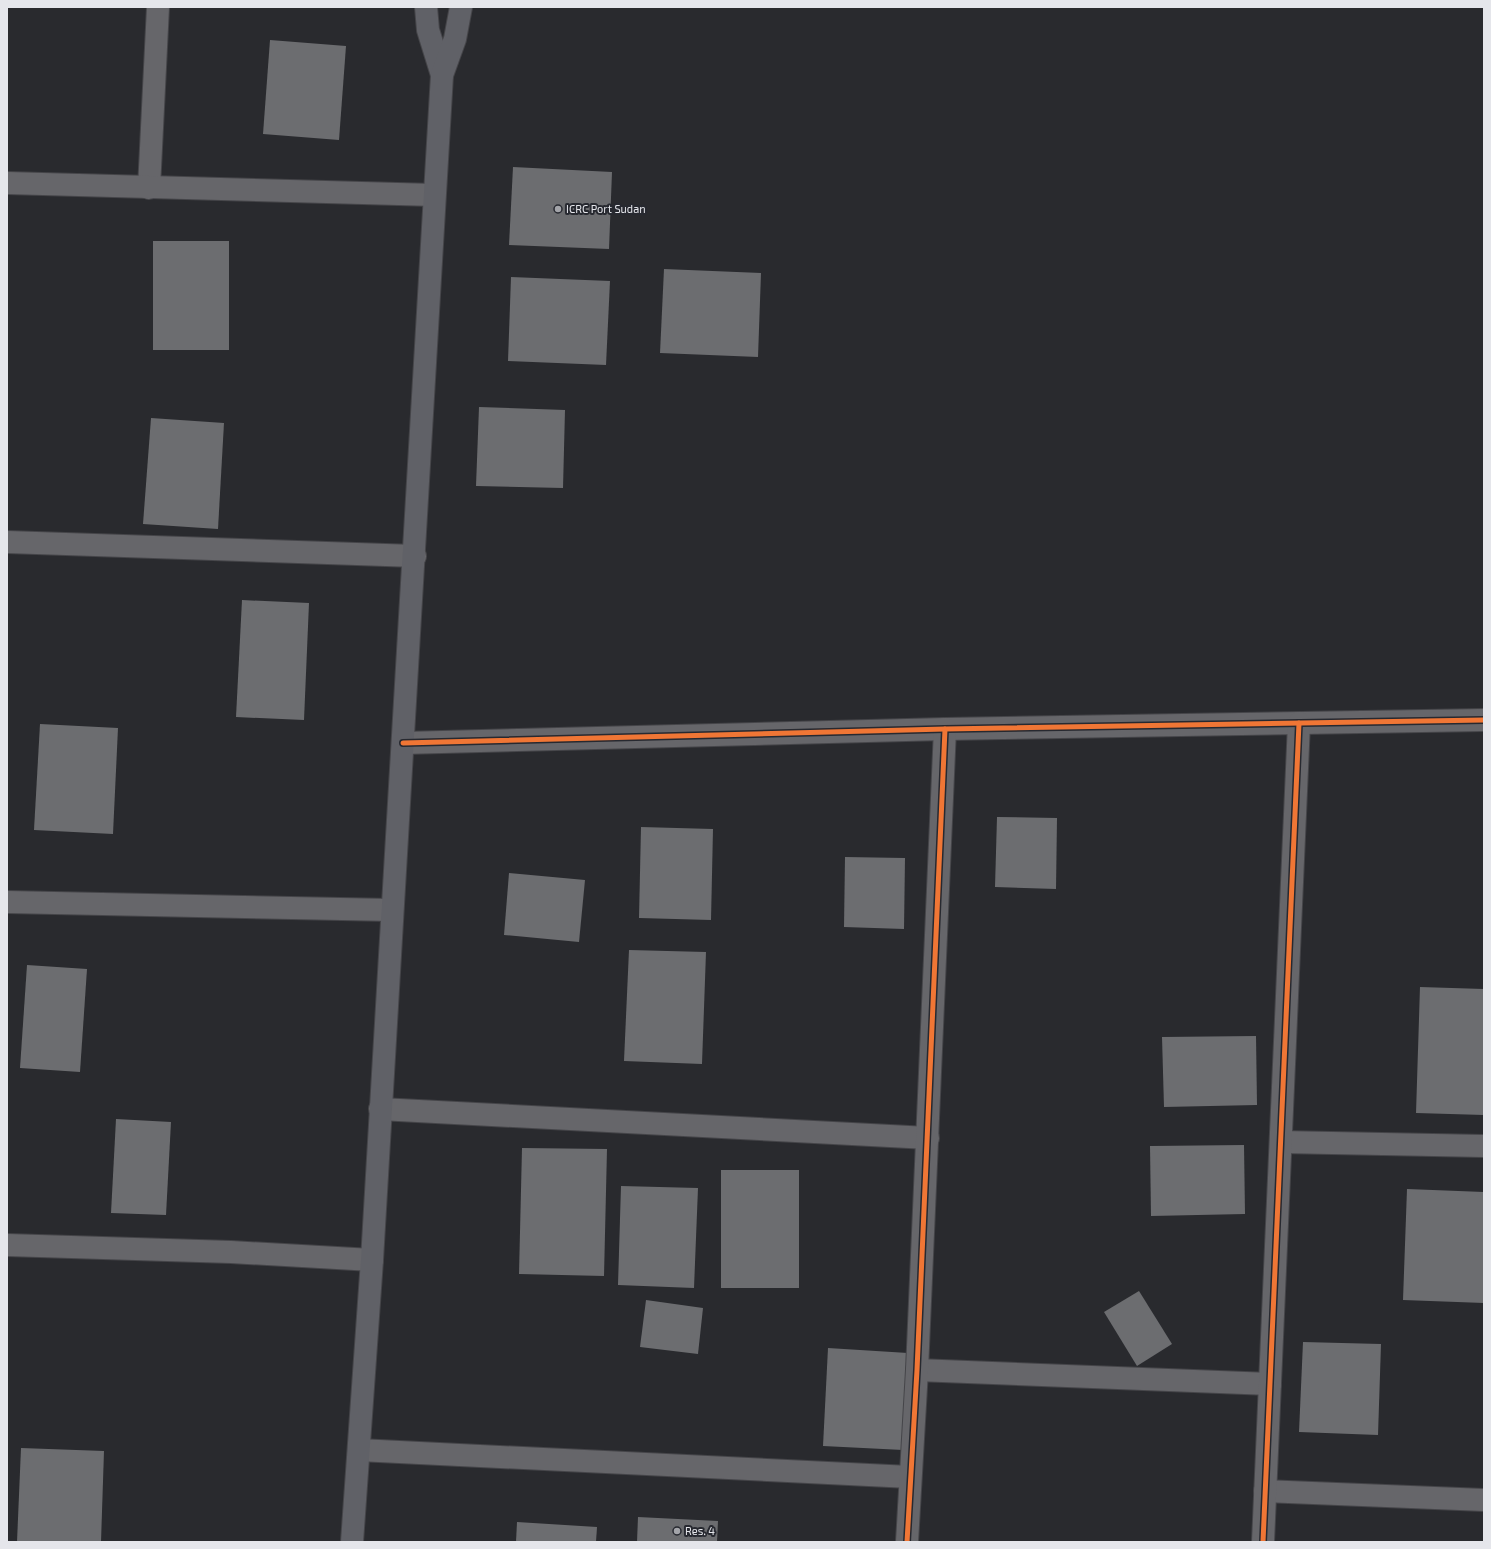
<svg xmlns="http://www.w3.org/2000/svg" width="1491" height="1549" font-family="'Exo 2',sans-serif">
<rect width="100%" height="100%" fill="#292a2e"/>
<g fill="#6c6d70">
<polygon points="270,40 346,46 339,140 263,134"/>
<polygon points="513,167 612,172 609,249 509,245"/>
<rect x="153" y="241" width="76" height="109"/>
<polygon points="664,269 761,273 758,357 660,353"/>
<polygon points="511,277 610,281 606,365 508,361"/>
<polygon points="479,407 565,410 563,488 476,486"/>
<polygon points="151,418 224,423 218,529 143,524"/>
<polygon points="242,600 309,603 304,720 236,717"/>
<polygon points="40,724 118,728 113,834 34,830"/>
<polygon points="997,817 1057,818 1056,889 995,887"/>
<polygon points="641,827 713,829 711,920 639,918"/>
<polygon points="845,857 905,858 904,929 844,927"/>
<polygon points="509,873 585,880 579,942 504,935"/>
<polygon points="629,950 706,952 702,1064 624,1061"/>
<polygon points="27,965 87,969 80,1072 20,1068"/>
<polygon points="1420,987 1484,989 1484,1115 1416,1113"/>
<polygon points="1256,1036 1257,1105 1164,1107 1162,1037"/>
<polygon points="116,1119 171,1122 166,1215 111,1213"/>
<polygon points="1244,1145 1245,1214 1151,1216 1150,1146"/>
<polygon points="522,1148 607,1149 604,1276 519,1274"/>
<rect x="721" y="1170" width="78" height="118"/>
<polygon points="621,1186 698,1188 694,1288 618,1285"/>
<polygon points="1407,1189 1484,1192 1484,1303 1403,1300"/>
<polygon points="1139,1291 1172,1344 1137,1366 1104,1312"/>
<polygon points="646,1300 703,1308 698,1354 640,1347"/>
<polygon points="1303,1342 1381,1344 1378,1435 1299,1432"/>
<polygon points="828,1348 908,1353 903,1450 823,1446"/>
<polygon points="21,1448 104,1451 101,1542 17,1542"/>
<polygon points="638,1517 718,1521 717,1542 637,1542"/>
<polygon points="517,1522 597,1527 596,1542 516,1542"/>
</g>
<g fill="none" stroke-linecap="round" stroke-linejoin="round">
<g stroke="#454549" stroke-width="24">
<g id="minor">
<polyline points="149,188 158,7"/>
<polyline points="7,542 415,556"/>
<polyline points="403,743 945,729 1484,720"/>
<polyline points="7,902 391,910"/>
<polyline points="380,1109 928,1138"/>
<polyline points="1281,1142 1484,1146"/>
<polyline points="7,1245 231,1252 372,1260"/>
<polyline points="917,1370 1270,1384"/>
<polyline points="359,1450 910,1477"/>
<polyline points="1265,1491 1484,1500"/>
<polyline points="907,1542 917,1370 945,729"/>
<polyline points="1263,1542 1299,723"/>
</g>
</g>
<g stroke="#454549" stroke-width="24">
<polyline id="tertiary" points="7,183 434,195"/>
</g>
<g stroke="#454549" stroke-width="24">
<g id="secondary">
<polyline points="426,7 428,30 442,75"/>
<polyline points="352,1542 372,1260 442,75 455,39 461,7"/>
</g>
</g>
<use href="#minor" stroke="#66666a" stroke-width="22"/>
<use href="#tertiary" stroke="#66666a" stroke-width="22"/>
<use href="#secondary" stroke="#606167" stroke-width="22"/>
<g stroke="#272930" stroke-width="8">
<g id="cycleway">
<polyline points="403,743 945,729 1484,720"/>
<polyline points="907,1542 917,1370 945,729"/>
<polyline points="1263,1542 1299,723"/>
</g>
</g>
<use href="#cycleway" stroke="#f07635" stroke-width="5"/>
</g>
<g fill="#a3a4a9" stroke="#272930" stroke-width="1.5">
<circle cx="558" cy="209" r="4"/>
<circle cx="677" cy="1531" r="4"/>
</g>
<g text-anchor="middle" stroke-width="4" stroke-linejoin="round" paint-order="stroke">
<g font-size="11" fill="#e5e6eb" stroke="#272930" text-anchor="start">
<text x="566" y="213">ICRC Port Sudan</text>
<text x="685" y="1535">Res. 4</text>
</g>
</g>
<rect width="1491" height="1549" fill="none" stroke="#e5e6eb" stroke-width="16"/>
</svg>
